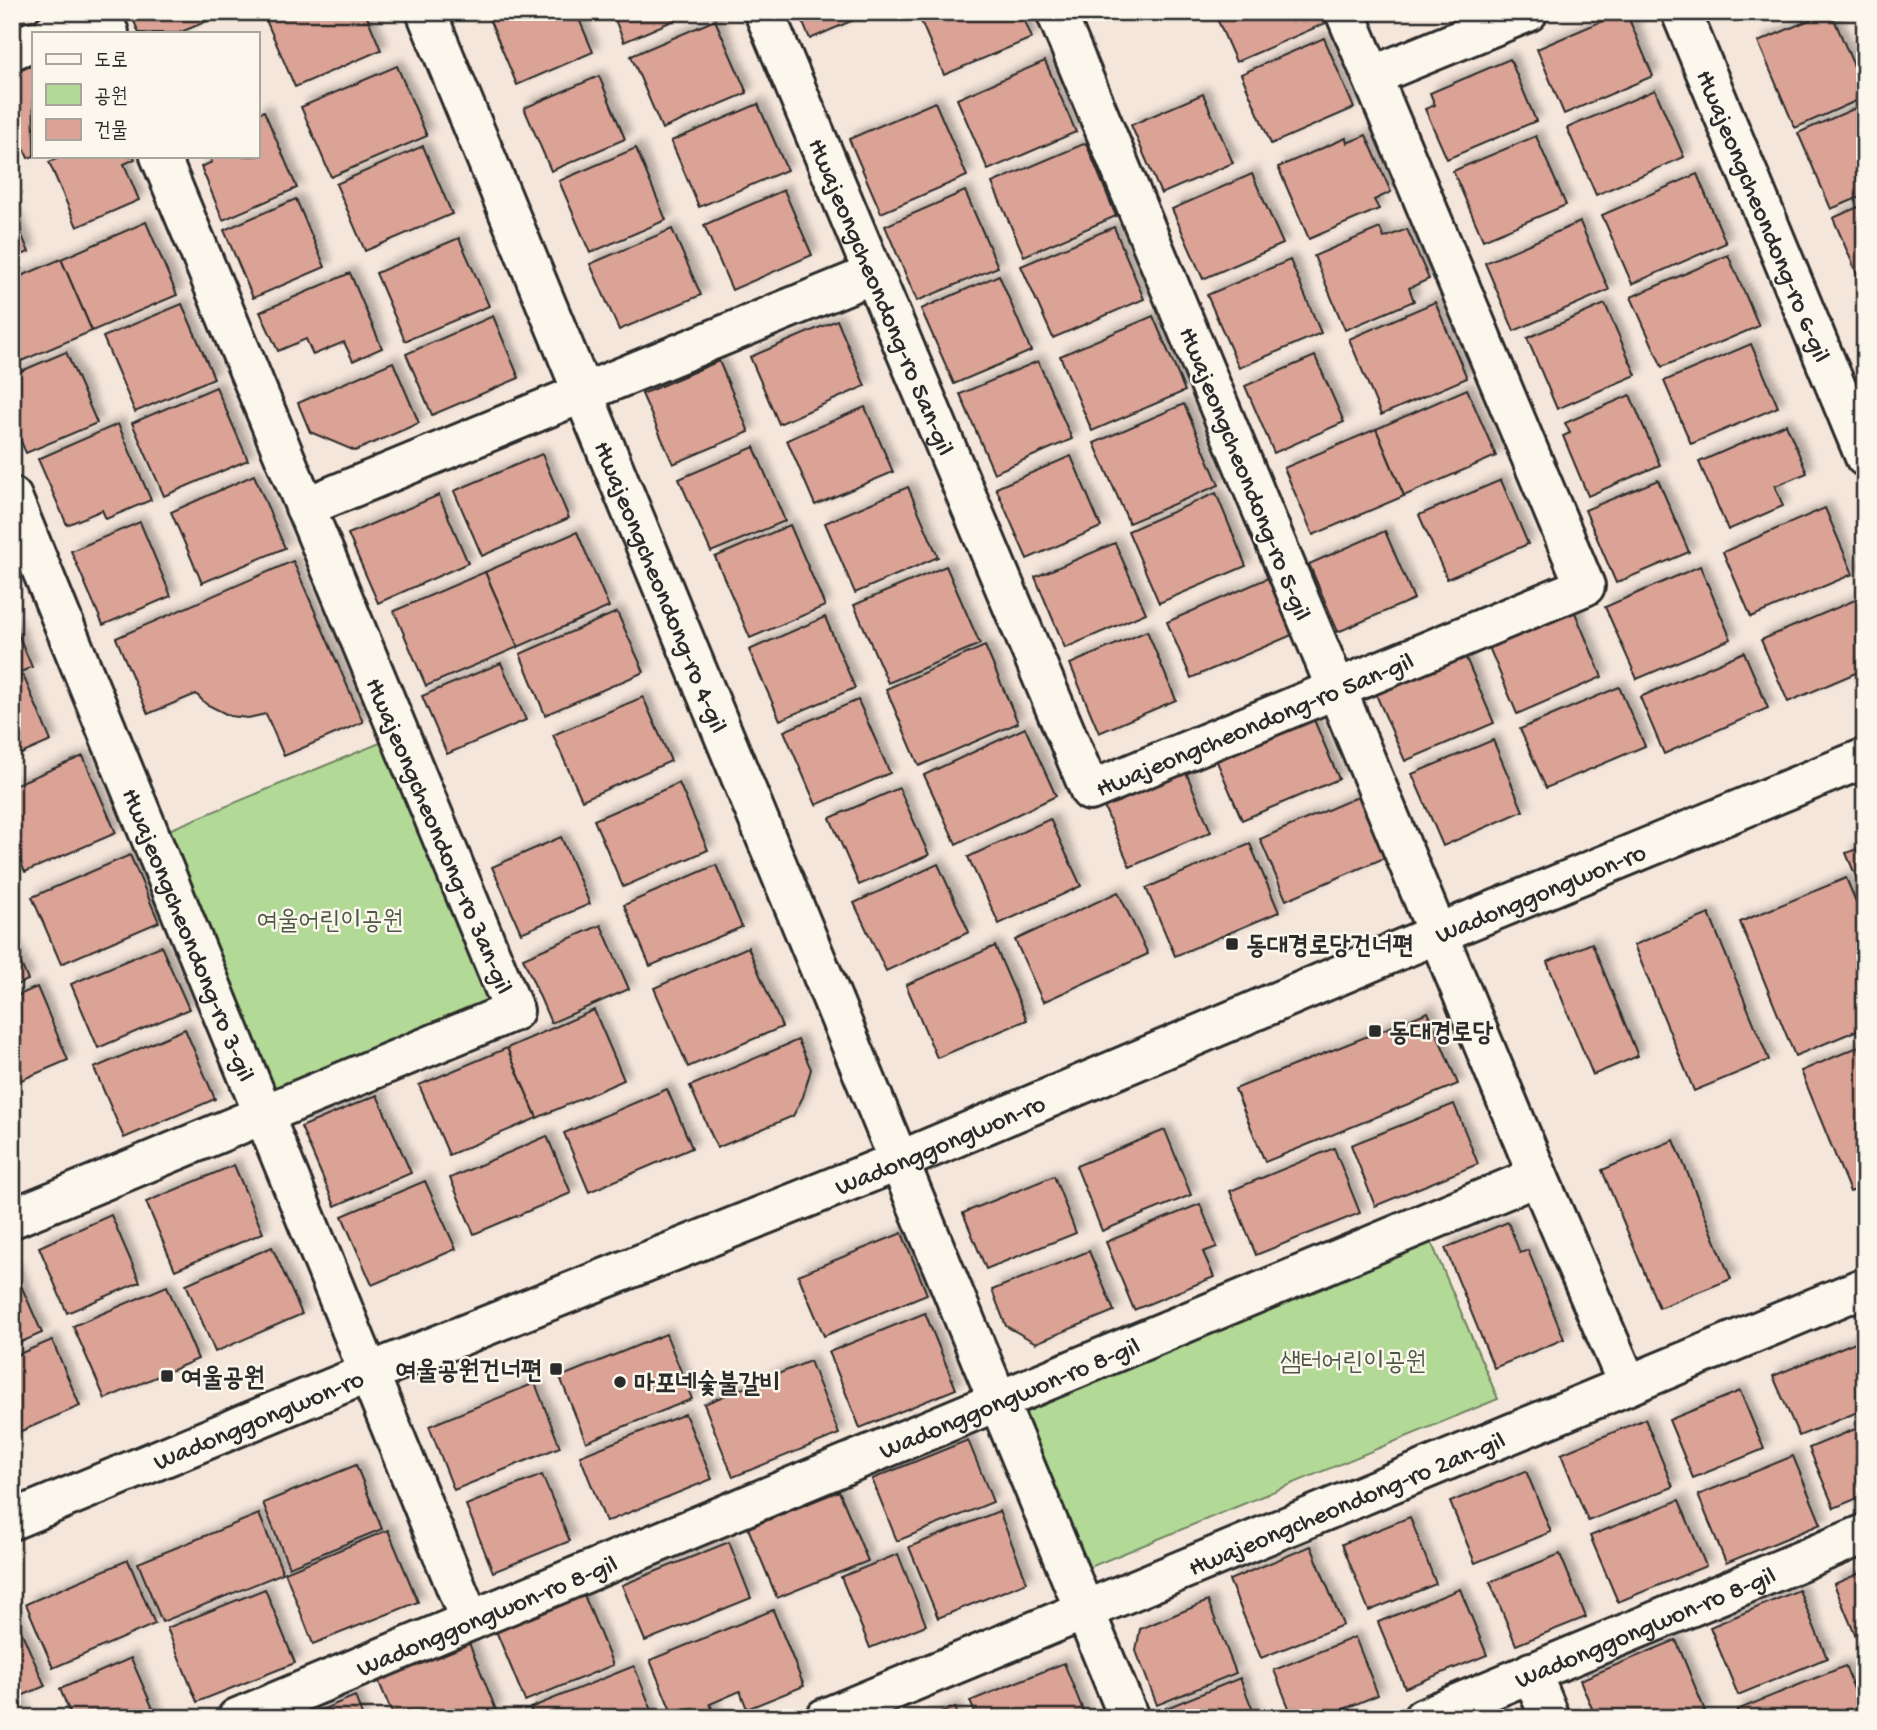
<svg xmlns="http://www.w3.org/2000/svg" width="1877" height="1730" font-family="'Gochi Hand','Poor Story',sans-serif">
<defs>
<filter id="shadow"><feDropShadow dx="6" dy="-6" stdDeviation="3.5" flood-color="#0004"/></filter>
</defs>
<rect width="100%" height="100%" fill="#f5e6db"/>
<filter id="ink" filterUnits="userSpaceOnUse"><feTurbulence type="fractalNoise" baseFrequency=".0143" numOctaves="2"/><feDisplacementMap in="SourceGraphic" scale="14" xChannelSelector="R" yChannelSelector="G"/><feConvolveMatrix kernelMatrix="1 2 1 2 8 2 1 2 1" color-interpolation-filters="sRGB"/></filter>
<g filter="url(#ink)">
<g fill="#b2da96" stroke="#6e8260" stroke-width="2">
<polygon points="392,738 502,1005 268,1100 159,834"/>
<polygon points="1427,1232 1498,1399 1088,1568 1016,1402"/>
</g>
<g fill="#dba395" stroke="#2b2b2b" stroke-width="2" filter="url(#shadow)">
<polygon points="130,12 226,12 226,13 179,33 139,33"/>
<polygon points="283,12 365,12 381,50 295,87 266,20"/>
<polygon points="492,12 576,12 593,52 517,85 487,14"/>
<polygon points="612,12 693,12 624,42"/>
<polygon points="798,12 872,12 810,39"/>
<polygon points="917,12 1021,12 1032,38 944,75"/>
<polygon points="1214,12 1322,12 1326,23 1236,62"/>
<polygon points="1623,12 1626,12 1653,76 1564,114 1537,49"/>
<polygon points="1828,12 1831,12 1865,92 1865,97 1795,128 1758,42"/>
<polygon points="715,20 747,93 662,129 631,56"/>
<polygon points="1324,38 1354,108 1271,144 1241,74"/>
<polygon points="1510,59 1536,121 1447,159 1425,109 1435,105 1430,93"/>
<polygon points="1045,61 1076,132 988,170 957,99"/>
<polygon points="33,65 34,156 28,158 12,123 12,74"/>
<polygon points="397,66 427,136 331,177 301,107"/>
<polygon points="599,76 625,139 551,171 524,108"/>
<polygon points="1655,90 1684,157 1596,195 1567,128"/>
<polygon points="1203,94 1233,163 1161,194 1131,125"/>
<polygon points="935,102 967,176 881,213 849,139"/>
<polygon points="758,104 787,170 699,207 671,141"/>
<polygon points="1865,104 1865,195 1831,209 1798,133"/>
<polygon points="264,111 297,188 223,220 201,167 212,162 209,156 257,156 257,114"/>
<polygon points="1366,135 1391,192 1374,200 1379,209 1309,239 1278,167 1346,138 1347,143"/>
<polygon points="1536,136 1566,205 1483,240 1453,171"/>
<polygon points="1086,143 1116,216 1024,256 992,183"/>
<polygon points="423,146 452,214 365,251 336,184"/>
<polygon points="636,148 666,220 590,253 559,181"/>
<polygon points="64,156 134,156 135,159 124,164 139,200 77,227 49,162"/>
<polygon points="1252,174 1283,244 1203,279 1172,209"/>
<polygon points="1697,174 1726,243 1632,284 1602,215"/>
<polygon points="784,190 812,255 732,290 704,225"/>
<polygon points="965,191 998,267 917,301 885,226"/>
<polygon points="296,199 325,267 253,298 224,230"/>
<polygon points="1865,204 1865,287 1863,288 1833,218"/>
<polygon points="12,213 29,252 12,259"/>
<polygon points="146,222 177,295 92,331 61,259"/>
<polygon points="1580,222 1609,290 1514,331 1485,263"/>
<polygon points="1114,227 1144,299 1053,338 1021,266"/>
<polygon points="1380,228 1384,238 1407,229 1429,279 1409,288 1414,301 1345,330 1314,256"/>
<polygon points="672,229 701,295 619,330 590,264"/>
<polygon points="459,238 489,306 405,341 376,273"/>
<polygon points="1728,255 1759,326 1662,367 1631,297"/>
<polygon points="61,259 92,331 12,365 12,280"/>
<polygon points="1290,260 1321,333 1239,368 1207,295"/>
<polygon points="350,273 382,348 353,361 344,342 313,355 306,339 278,351 260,312"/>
<polygon points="999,275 1031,351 954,384 921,309"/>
<polygon points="1435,302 1467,378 1381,415 1349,339"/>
<polygon points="182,304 214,378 135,412 103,337"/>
<polygon points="1605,304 1636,375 1557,409 1527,338"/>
<polygon points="493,316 519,378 432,415 406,354"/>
<polygon points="1153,316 1185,391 1092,431 1060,356"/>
<polygon points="837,320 865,386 779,424 750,357"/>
<polygon points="1751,344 1778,407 1691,444 1664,381"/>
<polygon points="66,352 97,423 26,453 12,421 12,375"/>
<polygon points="1315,356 1344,422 1274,453 1245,386"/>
<polygon points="719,361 749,432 673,464 642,394"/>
<polygon points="1038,361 1072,439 994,473 960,394"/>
<polygon points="393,362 419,423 355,451 310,432 298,403"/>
<polygon points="216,387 248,460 164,496 132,423"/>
<polygon points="1467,389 1496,456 1404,496 1376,429"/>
<polygon points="1630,395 1660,465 1588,496 1563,436 1570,433 1565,423"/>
<polygon points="1184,404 1219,485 1129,523 1094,443"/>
<polygon points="865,407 893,472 815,505 787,440"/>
<polygon points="118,424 151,500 106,519 102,510 67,525 38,459"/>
<polygon points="1786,424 1807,473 1775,486 1783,506 1728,530 1699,462"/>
<polygon points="1376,429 1404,496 1313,535 1284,468"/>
<polygon points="754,447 785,521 711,552 679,479"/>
<polygon points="542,454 569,518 482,556 454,491"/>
<polygon points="1071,456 1101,527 1027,559 996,488"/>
<polygon points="254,475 285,548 202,583 171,512"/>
<polygon points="1501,480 1528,544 1447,579 1419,515"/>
<polygon points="1658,480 1689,552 1616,583 1585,510"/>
<polygon points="908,487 938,557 855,593 825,523"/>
<polygon points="1216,493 1246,566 1159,603 1128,531"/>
<polygon points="439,495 468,563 378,603 348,534"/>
<polygon points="1825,508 1853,574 1751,617 1723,552"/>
<polygon points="140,522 171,596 103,625 71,551"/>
<polygon points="790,525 825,606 750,638 715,557"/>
<polygon points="1385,531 1414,599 1338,632 1309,564"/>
<polygon points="577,532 609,607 518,647 485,572"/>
<polygon points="1115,543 1146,613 1065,648 1035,577"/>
<polygon points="293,561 363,722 284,756 266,714 248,718 230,716 206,704 196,694 148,714 116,638"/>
<polygon points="946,566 980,644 888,683 854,605"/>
<polygon points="1700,566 1731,639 1637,679 1605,607"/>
<polygon points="485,572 518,647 426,686 394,611"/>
<polygon points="1268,578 1292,635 1191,678 1167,622"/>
<polygon points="1862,597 1865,604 1865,669 1788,702 1761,640"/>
<polygon points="1571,603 1602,677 1517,714 1486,640"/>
<polygon points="617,612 644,672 545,715 520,654"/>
<polygon points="825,617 855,688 780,720 749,650"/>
<polygon points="12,620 32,667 12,676"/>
<polygon points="1147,631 1176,700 1099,733 1070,664"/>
<polygon points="985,646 1018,723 919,766 886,689"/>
<polygon points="1463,651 1494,723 1405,761 1374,690"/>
<polygon points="1744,652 1768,708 1664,754 1640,697"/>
<polygon points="501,663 526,720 447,754 422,696"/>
<polygon points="23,675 51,741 12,758 12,680"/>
<polygon points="1619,687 1645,746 1546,788 1520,729"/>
<polygon points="643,697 671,761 582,800 553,735"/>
<polygon points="858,700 890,773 816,805 784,731"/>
<polygon points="1312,715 1339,779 1242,820 1215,757"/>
<polygon points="1025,728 1056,796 956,844 924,775"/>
<polygon points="1493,740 1523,811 1443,846 1412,774"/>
<polygon points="83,756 116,833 25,872 12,843 12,786"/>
<polygon points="1180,758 1211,832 1130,867 1098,793"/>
<polygon points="679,783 708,850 623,887 594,820"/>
<polygon points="899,788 929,855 859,885 830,818"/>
<polygon points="1362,795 1389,856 1286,900 1260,839"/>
<polygon points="1050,819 1081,886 999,924 968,857"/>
<polygon points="561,837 590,904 521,933 492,867"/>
<polygon points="1250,844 1279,912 1175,956 1146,888"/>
<polygon points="1865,846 1865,898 1846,853"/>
<polygon points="130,855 159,922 61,964 32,897"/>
<polygon points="938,864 969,932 886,971 854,903"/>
<polygon points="716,865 742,927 650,966 624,905"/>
<polygon points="1846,878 1865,923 1865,1027 1795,1056 1740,922"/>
<polygon points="1118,892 1148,954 1043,1002 1015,940"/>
<polygon points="1709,914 1769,1060 1694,1091 1634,945"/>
<polygon points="601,925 629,989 551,1023 523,958"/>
<polygon points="12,943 28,980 12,987"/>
<polygon points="1592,943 1638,1056 1593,1075 1547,962"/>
<polygon points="161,946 189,1009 98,1048 71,984"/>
<polygon points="995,946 1027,1020 937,1058 906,985"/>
<polygon points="748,947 782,1027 688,1067 654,988"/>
<polygon points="37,987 68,1060 12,1084 12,998"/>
<polygon points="594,1010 624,1080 537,1118 507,1048"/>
<polygon points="1428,1012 1458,1084 1265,1162 1235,1089"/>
<polygon points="185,1029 215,1099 124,1138 94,1068"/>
<polygon points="798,1040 811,1069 803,1097 793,1116 717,1148 690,1086"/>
<polygon points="1865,1044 1865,1186 1850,1192 1801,1071"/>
<polygon points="507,1048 537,1118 449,1155 419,1085"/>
<polygon points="667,1089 692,1148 589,1192 564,1133"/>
<polygon points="377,1095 411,1173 335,1206 301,1127"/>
<polygon points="1454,1104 1478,1164 1375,1206 1351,1145"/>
<polygon points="1165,1130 1191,1195 1102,1231 1076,1166"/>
<polygon points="547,1136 571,1193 474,1234 450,1178"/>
<polygon points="1674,1140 1731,1279 1659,1308 1602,1170"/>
<polygon points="1334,1148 1360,1213 1256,1255 1230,1191"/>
<polygon points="234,1165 263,1233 175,1270 146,1202"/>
<polygon points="1054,1176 1076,1233 986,1269 963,1213"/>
<polygon points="425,1181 456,1249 372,1285 342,1216"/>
<polygon points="1200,1204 1217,1247 1203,1252 1214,1277 1134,1310 1106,1242"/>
<polygon points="111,1215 140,1282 67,1313 39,1247"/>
<polygon points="1508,1222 1520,1253 1528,1250 1564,1339 1494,1368 1445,1248"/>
<polygon points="902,1233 927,1294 824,1336 798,1275"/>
<polygon points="272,1247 302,1314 215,1352 186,1284"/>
<polygon points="1089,1251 1114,1311 1036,1343 1006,1326 992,1290"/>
<polygon points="12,1265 42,1333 12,1346"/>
<polygon points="167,1286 198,1359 105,1399 73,1326"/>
<polygon points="925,1313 956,1389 860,1428 829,1352"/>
<polygon points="666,1334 692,1399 586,1442 560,1377"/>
<polygon points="1865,1338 1865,1409 1799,1436 1773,1376"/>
<polygon points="52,1340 80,1406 12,1435 12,1357"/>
<polygon points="810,1361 839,1434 733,1477 704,1404"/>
<polygon points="535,1383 560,1447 454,1490 429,1426"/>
<polygon points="1740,1391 1764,1449 1693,1478 1669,1420"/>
<polygon points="685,1414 712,1479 606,1522 580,1456"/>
<polygon points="1645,1419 1673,1487 1588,1521 1561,1454"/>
<polygon points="1865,1425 1865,1495 1834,1508 1809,1448"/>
<polygon points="968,1440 993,1502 897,1541 872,1479"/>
<polygon points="1793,1456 1821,1524 1726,1563 1698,1495"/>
<polygon points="356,1465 382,1529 289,1567 263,1503"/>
<polygon points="1526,1471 1551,1532 1475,1563 1450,1502"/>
<polygon points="542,1475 570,1541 493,1572 466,1505"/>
<polygon points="839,1491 868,1561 777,1598 748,1528"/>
<polygon points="1679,1500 1706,1566 1618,1602 1590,1536"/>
<polygon points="999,1511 1027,1582 938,1618 909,1547"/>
<polygon points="259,1514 283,1573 162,1622 138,1563"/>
<polygon points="1410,1517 1436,1584 1369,1611 1342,1544"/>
<polygon points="388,1530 418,1602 313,1644 285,1572"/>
<polygon points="729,1542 751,1598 645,1641 622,1585"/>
<polygon points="1311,1546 1343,1625 1261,1658 1229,1580"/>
<polygon points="898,1554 926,1625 870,1648 841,1577"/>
<polygon points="1560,1554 1586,1617 1516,1645 1490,1582"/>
<polygon points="128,1560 155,1624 53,1668 26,1604"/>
<polygon points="1865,1571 1865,1645 1860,1647 1834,1584"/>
<polygon points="265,1589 295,1663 197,1702 167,1628"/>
<polygon points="1460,1589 1487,1655 1405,1688 1378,1622"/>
<polygon points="1799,1590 1827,1658 1738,1695 1710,1627"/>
<polygon points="584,1595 613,1665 525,1701 496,1631"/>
<polygon points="1208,1601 1236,1673 1157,1705 1136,1651 1140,1629"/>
<polygon points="12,1610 45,1686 12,1700"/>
<polygon points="773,1610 804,1686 747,1709 740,1691 710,1704 716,1718 674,1718 650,1660"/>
<polygon points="1355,1637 1378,1695 1322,1718 1293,1718 1274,1670"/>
<polygon points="467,1638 496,1710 476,1718 394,1718 376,1675"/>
<polygon points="1676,1640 1705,1711 1689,1718 1596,1718 1580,1680"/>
<polygon points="131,1658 157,1718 72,1718 60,1689"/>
<polygon points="1064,1663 1086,1718 977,1718 970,1701"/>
<polygon points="634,1666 655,1718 534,1718 530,1708"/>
<polygon points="1845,1666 1865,1718 1740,1718 1737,1710"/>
<polygon points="1240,1678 1256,1718 1162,1718 1159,1711"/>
<polygon points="355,1696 363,1718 302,1718"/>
<polygon points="17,1700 24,1718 12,1718 12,1701"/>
<polygon points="955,1707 959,1718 928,1718"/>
</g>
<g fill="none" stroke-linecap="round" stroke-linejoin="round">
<g stroke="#2b2b2b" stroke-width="44">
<g id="minor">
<path id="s1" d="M764,12L1090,791L1585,586L1345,12"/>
<path id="s2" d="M1681,12L1865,457"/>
<polyline points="52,33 101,13 109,33"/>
<polyline points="12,50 33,41"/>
<polyline points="1372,76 1528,12"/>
<path id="s3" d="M12,497L470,1621"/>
<polyline points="305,507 873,274"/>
<polyline points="899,1161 1129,1718"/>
<polyline points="1538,1176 1628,1385"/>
<polyline points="12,1215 13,1218 514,1011 160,156"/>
<polyline points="1531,1672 1550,1718"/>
<path id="s4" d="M237,1718L1538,1176L1056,12"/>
<path id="s5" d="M825,1718L1865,1287"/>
<path id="s6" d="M1423,1718L1865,1534"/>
</g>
</g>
<g stroke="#2b2b2b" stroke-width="44">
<g id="tertiary">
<path id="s7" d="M426,12L899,1161"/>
<path id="s8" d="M12,1520L368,1373L899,1161L1437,934L1865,758"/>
</g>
</g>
<use href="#minor" stroke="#fbf7ec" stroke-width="38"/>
<use href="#tertiary" stroke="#fbf7ec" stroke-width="38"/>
</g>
</g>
<g fill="#2b2b2b" stroke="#fbf7ec" stroke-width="2.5">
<rect x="1225" y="937" width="14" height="14" rx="3.5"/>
<rect x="1368" y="1024" width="14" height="14" rx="3.5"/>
<rect x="549" y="1362" width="14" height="14" rx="3.5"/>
<rect x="160" y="1369" width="14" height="14" rx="3.5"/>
<circle cx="620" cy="1382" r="7"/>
</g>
<g text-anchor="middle" stroke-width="5" stroke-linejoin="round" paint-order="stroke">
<g font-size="26" fill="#2b2b2b" stroke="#fbf7ec">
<text dy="9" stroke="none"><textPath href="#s2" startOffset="220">Hwajeongcheondong-ro 6-gil</textPath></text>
<text dy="9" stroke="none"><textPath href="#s1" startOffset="308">Hwajeongcheondong-ro 5an-gil</textPath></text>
<text transform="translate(1247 473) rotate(68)" y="9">Hwajeongcheondong-ro 5-gil</text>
<text dy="9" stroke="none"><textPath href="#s7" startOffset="621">Hwajeongcheondong-ro 4-gil</textPath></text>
<text dy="9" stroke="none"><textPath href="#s1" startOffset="1022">Hwajeongcheondong-ro 5an-gil</textPath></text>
<text transform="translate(441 835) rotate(67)" y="9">Hwajeongcheondong-ro 3an-gil</text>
<text dy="9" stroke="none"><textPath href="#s8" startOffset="1652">Wadonggongwon-ro</textPath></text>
<text dy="9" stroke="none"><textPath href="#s3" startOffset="472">Hwajeongcheondong-ro 3-gil</textPath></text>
<text dy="9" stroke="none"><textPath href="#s8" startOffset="1001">Wadonggongwon-ro</textPath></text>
<text dy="9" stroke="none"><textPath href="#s4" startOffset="836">Wadonggongwon-ro 8-gil</textPath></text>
<text dy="9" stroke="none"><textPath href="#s8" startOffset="266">Wadonggongwon-ro</textPath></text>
<text dy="9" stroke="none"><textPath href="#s5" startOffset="564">Hwajeongcheondong-ro 2an-gil</textPath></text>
<text dy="9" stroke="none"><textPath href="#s4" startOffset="270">Wadonggongwon-ro 8-gil</textPath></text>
<text dy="9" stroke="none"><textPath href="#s6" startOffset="240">Wadonggongwon-ro 8-gil</textPath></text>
</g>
<g font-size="26" fill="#4d5746" stroke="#fbf7ec">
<text x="330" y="928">여울어린이공원</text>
<text x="1353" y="1369">샘터어린이공원</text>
</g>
<g font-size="26" font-weight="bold" fill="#2b2b2b" stroke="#fbf7ec" text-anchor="start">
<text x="1246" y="953">동대경로당건너편</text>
<text x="1389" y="1040">동대경로당</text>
<text x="542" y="1378" text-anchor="end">여울공원건너편</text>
<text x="181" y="1385">여울공원</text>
<text x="634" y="1391">마포네숯불갈비</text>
</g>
</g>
<rect width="1877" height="1730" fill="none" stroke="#fbf7ec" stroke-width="42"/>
<rect x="21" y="21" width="1835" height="1688" fill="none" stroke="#2b2b2b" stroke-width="2.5" filter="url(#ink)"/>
<rect x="32" y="32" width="228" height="126" fill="#fbf7ec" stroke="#a8a59f" stroke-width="2"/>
<rect x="46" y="54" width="35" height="10" fill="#fbf7ec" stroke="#a8a59f" stroke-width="2"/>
<text x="94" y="66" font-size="21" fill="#2b2b2b">도로</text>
<rect x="46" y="84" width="35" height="21" fill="#b2da96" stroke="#a8a59f" stroke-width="2"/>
<text x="94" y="102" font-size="21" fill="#2b2b2b">공원</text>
<rect x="46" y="119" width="35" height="21" fill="#dba395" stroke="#a8a59f" stroke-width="2"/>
<text x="94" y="136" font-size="21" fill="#2b2b2b">건물</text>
</svg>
